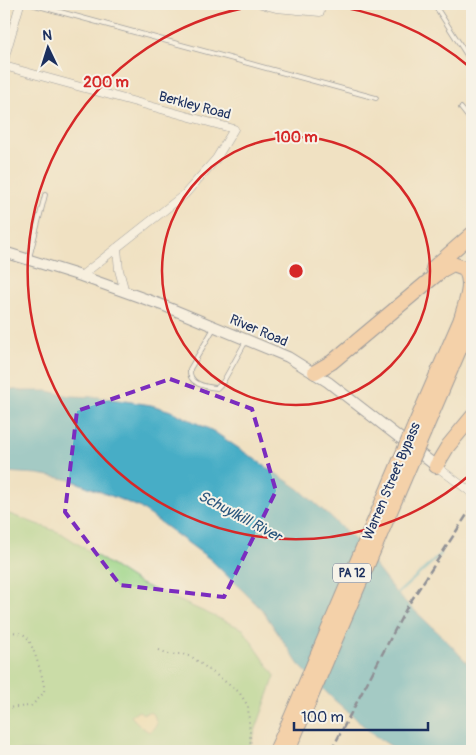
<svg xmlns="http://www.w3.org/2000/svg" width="476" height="755" font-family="Pangolin,sans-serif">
<rect width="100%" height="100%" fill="#f7f3e8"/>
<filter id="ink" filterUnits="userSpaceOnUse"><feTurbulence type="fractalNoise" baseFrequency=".02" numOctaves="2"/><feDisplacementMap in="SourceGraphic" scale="10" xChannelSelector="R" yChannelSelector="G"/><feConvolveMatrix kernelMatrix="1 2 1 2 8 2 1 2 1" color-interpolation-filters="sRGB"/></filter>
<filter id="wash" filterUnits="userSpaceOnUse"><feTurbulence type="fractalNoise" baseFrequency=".0096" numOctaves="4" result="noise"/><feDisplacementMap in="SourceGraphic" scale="20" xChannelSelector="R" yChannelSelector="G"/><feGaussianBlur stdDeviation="1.12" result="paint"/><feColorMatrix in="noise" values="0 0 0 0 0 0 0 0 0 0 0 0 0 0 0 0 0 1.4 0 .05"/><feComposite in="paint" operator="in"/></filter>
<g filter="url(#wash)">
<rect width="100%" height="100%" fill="#f0e1c2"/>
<polygon fill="#9cd486" stroke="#5c8272" points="4,512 61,533 139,583 243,629 275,676 248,751 4,751"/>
<path fill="#eeda9e" stroke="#84847e" d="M139,711L143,714L149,712L154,715L157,724L150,732C144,730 135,721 131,716Z"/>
<polygon fill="#46adc6" stroke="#306e92" points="4,388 23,391 48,391 69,396 98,397 151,405 171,411 213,431 299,489 325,512 354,539 397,594 446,640 472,668 472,751 399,751 375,736 331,697 299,665 263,611 243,591 210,559 139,507 71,480 38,474 4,472"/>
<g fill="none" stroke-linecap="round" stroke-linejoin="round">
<polyline stroke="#46adc6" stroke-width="2.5" points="396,595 441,554"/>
</g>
</g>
<g filter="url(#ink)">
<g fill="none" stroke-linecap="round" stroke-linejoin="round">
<g stroke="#3b4a6d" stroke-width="5.5">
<g id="service">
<polyline points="31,4 376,98"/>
<polyline points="434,4 472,63"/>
<polyline points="461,108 472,122"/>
<polyline points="29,258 45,195"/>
<path d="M214,328L190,369C188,384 205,387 217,388L223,382L246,341"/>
</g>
</g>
<g stroke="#3b4a6d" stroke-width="9">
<g id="minor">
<polyline points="261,4 276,8 320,12"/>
<polyline points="4,60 20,4"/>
<polyline points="4,66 234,129 216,159 185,194 81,276"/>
<polyline points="117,248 119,270 125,292"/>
<polyline points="436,466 472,493"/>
</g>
</g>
<g stroke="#3b4a6d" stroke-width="12">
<polyline id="tertiary" points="4,252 81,276 162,305 288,357 328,382 436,466"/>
</g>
<g stroke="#3b4a6d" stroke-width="16">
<g id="motorway">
<polyline points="433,268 472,234"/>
<path d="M315,372L332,362L442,270L453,264L464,268C475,283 465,303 461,319"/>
<polyline points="415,425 464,312"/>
<polyline points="424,432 472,320"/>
<polyline points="436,466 448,446 472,417"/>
<polyline points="276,751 290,720"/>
<polyline points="288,751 298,727"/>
</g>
</g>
<g stroke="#3b4a6d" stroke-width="2" stroke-dasharray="1 4" stroke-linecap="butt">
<path d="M4,632C11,632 22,632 27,637C32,643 46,684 44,691C42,696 35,702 31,706L4,708"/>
<polyline points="159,650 169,654 182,654 192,657 239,692 248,706 251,751"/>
</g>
<use href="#service" stroke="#fff" stroke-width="4"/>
<use href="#minor" stroke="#fff" stroke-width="8"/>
<use href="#tertiary" stroke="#fff" stroke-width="10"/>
<use href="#motorway" stroke="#f9bc8a" stroke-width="14"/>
<polyline stroke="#1b2f5e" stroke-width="2.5" stroke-dasharray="8 4" stroke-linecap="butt" points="331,751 407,607 472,507"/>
<g stroke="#3b4a6d" stroke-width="16" stroke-linecap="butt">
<g id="motorway-bridge">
<polyline points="290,720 415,425"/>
<polyline points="298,727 424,432"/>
</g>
</g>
<use href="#motorway-bridge" stroke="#f9bc8a" stroke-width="14"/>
</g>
</g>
<path d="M0 0H476V755H0ZM170,379L252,409L276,491L224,597L120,585L65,512L77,411Z" fill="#f0e1c2" fill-opacity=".55" fill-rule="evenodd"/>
<path fill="none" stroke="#7b2cbf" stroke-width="4" stroke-dasharray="10 6" stroke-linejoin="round" d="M170,379L252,409L276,491L224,597L120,585L65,512L77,411Z"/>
<g fill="none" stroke="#d62828" stroke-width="2.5">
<circle cx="296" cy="271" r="134"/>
<path d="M472 473A268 268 0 1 1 275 4M317 4A268 268 0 0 1 472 69"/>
</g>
<g text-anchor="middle" stroke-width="4" stroke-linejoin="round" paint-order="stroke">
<rect fill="#f7f3e8" stroke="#5d6a87" stroke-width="1" x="333" y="563.5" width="38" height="19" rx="4"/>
<g font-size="12" font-weight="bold" fill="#1b2f5e">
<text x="352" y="577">PA 12</text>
</g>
<g font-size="14" fill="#1b2f5e" stroke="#f7f3e8">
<text transform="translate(195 105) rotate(15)" y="5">Berkley Road</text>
<text transform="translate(259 330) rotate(23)" y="5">River Road</text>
<text transform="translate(391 481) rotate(-67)" y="5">Warren Street Bypass</text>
</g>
<g font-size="15" font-style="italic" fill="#28557d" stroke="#f7f3e8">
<text transform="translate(240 516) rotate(28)" y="5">Schuylkill River</text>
</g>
</g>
<circle cx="296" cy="271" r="8" fill="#d62828" stroke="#f7f3e8" stroke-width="2.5"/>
<g font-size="15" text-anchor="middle" font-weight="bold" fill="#d62828" stroke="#f7f3e8" stroke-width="4" stroke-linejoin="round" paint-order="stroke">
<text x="106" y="87">200 m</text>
<text x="296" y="142">100 m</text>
</g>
<rect width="476" height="755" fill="none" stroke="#f7f3e8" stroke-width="20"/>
<g transform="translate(48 48) rotate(356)" stroke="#f7f3e8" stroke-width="4" paint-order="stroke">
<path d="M0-4L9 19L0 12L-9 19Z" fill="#1b2f5e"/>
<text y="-8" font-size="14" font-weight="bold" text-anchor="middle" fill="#1b2f5e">N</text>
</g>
<path d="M294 722v8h134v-8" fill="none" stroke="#1b2f5e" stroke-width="2.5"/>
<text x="301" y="722" font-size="15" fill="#1b2f5e" stroke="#f7f3e8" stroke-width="4" paint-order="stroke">100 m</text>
</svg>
